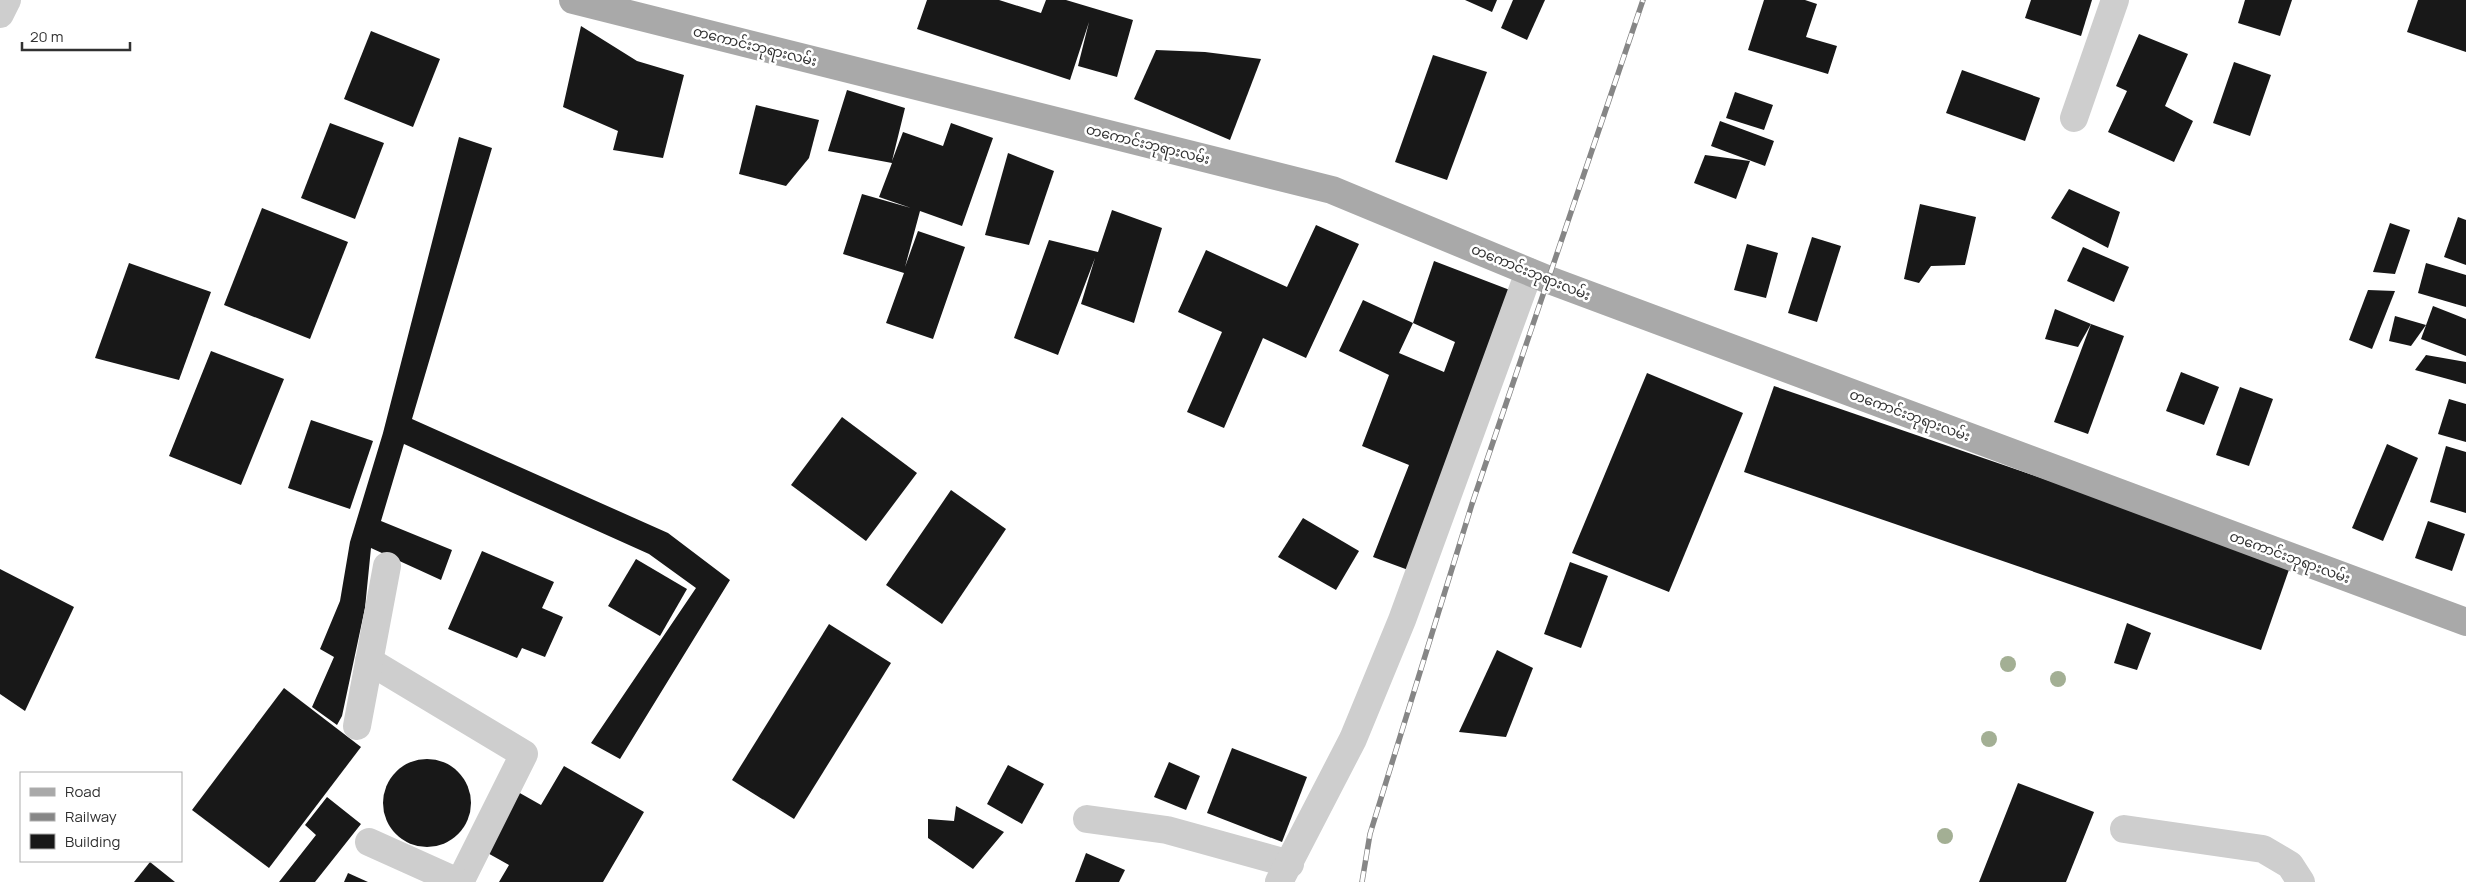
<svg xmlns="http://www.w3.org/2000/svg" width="2466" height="882" font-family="Manrope,'Noto Sans Myanmar',sans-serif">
<rect width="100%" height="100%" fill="#fff"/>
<g fill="#181818" fill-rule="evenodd">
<polygon points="927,0 999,0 1041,13 1046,0 1066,0 1133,20 1117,77 1078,66 1089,22 1070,80 917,29"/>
<polygon points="1465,0 1497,0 1492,12"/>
<polygon points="1513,0 1545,0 1527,40 1501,28"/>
<polygon points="1764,0 1805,0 1817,4 1806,37 1837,46 1828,74 1748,50"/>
<polygon points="2031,0 2092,0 2081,36 2025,18"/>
<polygon points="2245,0 2292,0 2280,36 2238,23"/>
<polygon points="2418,0 2466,0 2466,52 2407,32"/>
<polygon points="581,26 637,61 684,75 663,158 613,150 618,131 563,107"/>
<polygon points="371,31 440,59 413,127 344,99"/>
<polygon points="2139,34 2188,54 2165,106 2193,121 2174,162 2108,132 2127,91 2116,86"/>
<polygon points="1156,50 1205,52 1261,59 1230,140 1134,99"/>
<polygon points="1433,55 1487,72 1447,180 1395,162"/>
<polygon points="2234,62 2271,75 2250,136 2213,123"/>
<polygon points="1962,70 2040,98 2025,141 1946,113"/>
<polygon points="847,90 905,108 892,161 903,132 943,146 951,123 993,138 962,226 920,211 905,267 918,231 965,247 933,339 886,323 904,273 843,254 862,194 911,208 879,197 892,163 828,151"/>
<polygon points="1735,92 1773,105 1764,130 1726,118"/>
<polygon points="756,105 819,120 809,158 786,186 739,174"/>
<polygon points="1720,121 1774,141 1765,166 1711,146"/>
<polygon points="330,123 384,143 355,219 301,198"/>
<polygon points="459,137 492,148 412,419 668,533 730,580 620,759 591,743 696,588 649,554 404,444 381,521 452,550 441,580 371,548 365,608 342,716 337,725 312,707 334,657 320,649 340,601 350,542 383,433"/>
<polygon points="1008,153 1054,171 1029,245 985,235"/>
<polygon points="1705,155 1750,161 1736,199 1694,183"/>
<polygon points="2069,189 2120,212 2108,248 2051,218"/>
<polygon points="1920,204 1976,217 1965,265 1931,266 1919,283 1904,279"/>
<polygon points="262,208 348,242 310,339 224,305"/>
<polygon points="1112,210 1162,228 1134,323 1081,304 1095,258 1058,355 1014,338 1049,240 1098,252"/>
<polygon points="2458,217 2466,220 2466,265 2444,257"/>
<polygon points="2390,223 2410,230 2395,274 2373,272"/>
<polygon points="1316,225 1359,244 1306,358 1263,338 1224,428 1187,412 1222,332 1178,312 1206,250 1287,287"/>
<polygon points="1812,237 1841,246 1817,322 1788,313"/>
<polygon points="1747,244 1778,253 1766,298 1734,290"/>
<polygon points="2083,247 2129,267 2114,302 2067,281"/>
<path d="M1434,261L1515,292L1411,571L1373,557L1409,465L1362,446L1389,375L1339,351L1363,300L1413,323ZM1413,323L1455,342L1444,372L1399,353Z"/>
<polygon points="129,263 211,292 179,380 95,358"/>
<polygon points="2426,263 2466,275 2466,307 2418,293"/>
<polygon points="2368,290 2395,291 2372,349 2349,340"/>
<polygon points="2433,306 2466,319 2466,356 2421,339"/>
<polygon points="2055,309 2091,324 2078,347 2045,339"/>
<polygon points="2395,316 2426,325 2411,346 2389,341"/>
<polygon points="2091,324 2124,336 2088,434 2054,422"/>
<polygon points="211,351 284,379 241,485 169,456"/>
<polygon points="2426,355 2466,362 2466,384 2415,370"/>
<polygon points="2181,372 2219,387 2204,425 2166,411"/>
<polygon points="1647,373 1743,413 1669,592 1572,553"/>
<polygon points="1774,386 2291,564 2261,650 1744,472"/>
<polygon points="2240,387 2273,399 2249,466 2216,455"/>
<polygon points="2449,399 2466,404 2466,442 2438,434"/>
<polygon points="842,417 917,473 866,541 791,485"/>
<polygon points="311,420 373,441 350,509 288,488"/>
<polygon points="2387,444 2418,458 2383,541 2352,528"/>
<polygon points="2446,446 2466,452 2466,513 2430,502"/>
<polygon points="951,490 1006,529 942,624 886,585"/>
<polygon points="1303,518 1359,551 1336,590 1278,557"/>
<polygon points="2428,521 2465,534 2452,571 2415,558"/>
<polygon points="482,551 554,582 542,608 563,617 545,657 522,648 517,658 448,629"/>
<polygon points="636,559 687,589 660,636 608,606"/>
<polygon points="1570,562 1608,576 1581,648 1544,634"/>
<polygon points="0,569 74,607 25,711 0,694"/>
<polygon points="2127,623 2151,633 2137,670 2114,663"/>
<polygon points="829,624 891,663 794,819 732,780"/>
<polygon points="1497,650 1533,668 1506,737 1459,732"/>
<polygon points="284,688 361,747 269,868 192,810"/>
<polygon points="1232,748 1307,777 1282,842 1207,813"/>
<circle cx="427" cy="803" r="44"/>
<polygon points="1169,762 1200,776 1186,810 1154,797"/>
<polygon points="1008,765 1044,784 1022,824 987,804"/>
<polygon points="564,766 644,812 603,882 499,882 509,865 484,851 518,792 541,805"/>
<polygon points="2018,783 2094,812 2066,882 1979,882"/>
<polygon points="327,797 361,824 315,882 279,882 316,835 305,825"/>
<polygon points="956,806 1004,832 973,869 928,838 928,819 954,821"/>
<polygon points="1086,853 1125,870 1119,882 1075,882"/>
<polygon points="150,862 175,882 134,882"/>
<polygon points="348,873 368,882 344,882"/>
</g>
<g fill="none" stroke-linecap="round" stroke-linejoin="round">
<g stroke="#cecece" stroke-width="28">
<polyline points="0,14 7,0"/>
<polyline points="2074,118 2115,0"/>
<polyline points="369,661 524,754 460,882"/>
<polyline points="357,726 387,566"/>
<polyline points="1087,819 1167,830 1290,864"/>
<polyline points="2124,829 2263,849 2290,865 2301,882"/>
<polyline points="369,842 458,882"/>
<polyline points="1279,882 1353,739 1402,620 1529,272"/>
</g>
<polyline stroke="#a9a9a9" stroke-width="28" points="573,0 1332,190 1549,280 2466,622"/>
<g stroke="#868686" stroke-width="5.5">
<polyline id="rail" points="1362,882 1370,834 1472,504 1643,0"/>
</g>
<use href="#rail" stroke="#fff" stroke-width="4" stroke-dasharray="11" stroke-linecap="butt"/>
</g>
<g fill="#a3af94">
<circle cx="2008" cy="664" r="8"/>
<circle cx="2058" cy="679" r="8"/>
<circle cx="1989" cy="739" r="8"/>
<circle cx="1945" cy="836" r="8"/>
</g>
<g text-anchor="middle" stroke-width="5" stroke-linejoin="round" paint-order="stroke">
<g font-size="14" fill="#313131" stroke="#fff">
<text transform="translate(755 46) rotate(14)" y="5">တကောင်းဘုရားလမ်း</text>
<text transform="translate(1148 144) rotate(14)" y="5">တကောင်းဘုရားလမ်း</text>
<text transform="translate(1531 272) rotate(22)" y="5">တကောင်းဘုရားလမ်း</text>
<text transform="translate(1910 415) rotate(20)" y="5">တကောင်းဘုရားလမ်း</text>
<text transform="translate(2290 557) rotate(20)" y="5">တကောင်းဘုရားလမ်း</text>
</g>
</g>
<rect x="20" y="772" width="162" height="90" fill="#ffffff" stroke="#adadad"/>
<rect x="30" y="788" width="25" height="8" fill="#a9a9a9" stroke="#adadad"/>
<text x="65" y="797" font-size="15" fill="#313131">Road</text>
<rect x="30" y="813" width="25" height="8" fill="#868686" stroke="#adadad"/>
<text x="65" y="822" font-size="15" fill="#313131">Railway</text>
<rect x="30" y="834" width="25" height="15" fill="#181818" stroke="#adadad"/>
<text x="65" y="847" font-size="15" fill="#313131">Building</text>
<path d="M22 42v8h108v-8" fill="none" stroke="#313131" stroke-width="2.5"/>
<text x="30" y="42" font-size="15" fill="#313131" stroke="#ffffff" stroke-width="4" paint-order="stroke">20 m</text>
</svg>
